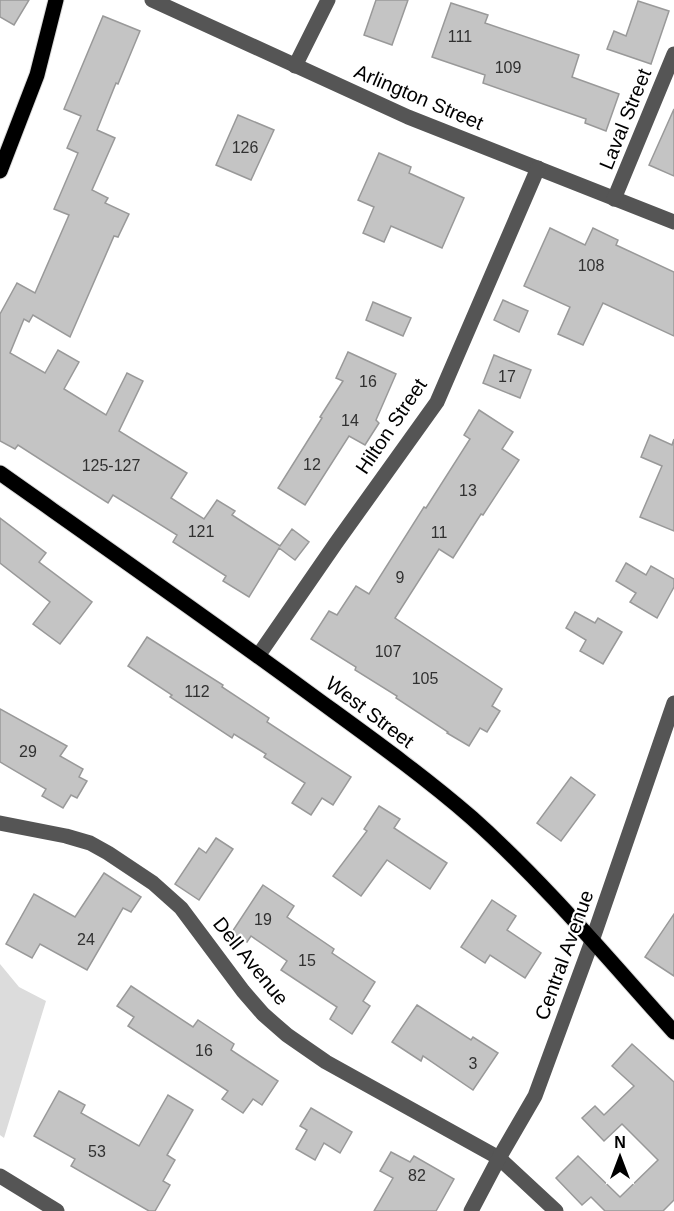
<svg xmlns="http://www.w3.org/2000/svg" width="674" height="1211" font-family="Arial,sans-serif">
<rect width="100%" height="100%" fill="#fff"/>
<polygon fill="#dcdcdc" points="0,964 19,987 46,1001 4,1138 0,1135"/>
<g fill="#c4c4c4" stroke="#999" stroke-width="1.5">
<polygon points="0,0 29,0 14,25 0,17"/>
<polygon points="376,0 408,0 392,45 364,35"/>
<polygon points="638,1 669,11 651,64 607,49 614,31 626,36"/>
<polygon points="451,3 488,15 485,23 579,55 572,77 619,94 606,131 585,123 586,119 483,83 485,75 432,57"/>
<polygon points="103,16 140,31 118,84 116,83 97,130 115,138 92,190 108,198 105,203 129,214 118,237 114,236 70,337 33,315 29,322 24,319 10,353 45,373 58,350 79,362 64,389 106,415 127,373 143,381 119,431 187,473 171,498 204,519 217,500 235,511 232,515 280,546 292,529 309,542 295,560 279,548 249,597 223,581 226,576 173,542 177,535 113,495 108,503 18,445 15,449 0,441 0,314 17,283 35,293 69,215 54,209 78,153 67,148 81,116 64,109"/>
<polygon points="674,109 674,176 649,165"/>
<polygon points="238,115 274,130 251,180 216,165"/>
<polygon points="379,153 411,167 409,173 464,198 442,248 391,226 384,242 363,233 374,207 358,200"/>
<polygon points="550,228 585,245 593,228 618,240 616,245 674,272 674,336 603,303 583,345 558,334 570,307 524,286"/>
<polygon points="503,300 528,311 519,332 494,320"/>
<polygon points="373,302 411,318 403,336 366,320"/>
<polygon points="348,352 396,374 376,420 379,423 365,445 349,436 305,505 278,488 322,418 320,417 343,381 336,378"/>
<polygon points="494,355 531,370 520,398 483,383"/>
<polygon points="479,410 513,432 502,449 519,460 483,515 481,514 453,558 439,549 395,618 502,689 492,706 500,711 487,732 480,728 469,746 447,733 448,732 396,698 397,696 355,670 356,667 311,639 329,611 337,615 356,586 369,594 424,507 426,508 470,439 464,435"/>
<polygon points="650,435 672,445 674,439 674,531 640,517 662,466 641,457"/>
<polygon points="0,518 46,553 39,562 92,602 60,644 33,624 50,602 0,563"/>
<polygon points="626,563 646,575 651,566 674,579 674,587 657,618 630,602 636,593 616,581"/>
<polygon points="575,612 595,623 598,618 622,632 603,664 580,651 586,640 566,628"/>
<polygon points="147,637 223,685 222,687 269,718 267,722 351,777 333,805 322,798 311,815 292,803 305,783 264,757 266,754 234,734 232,738 170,697 172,695 128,666"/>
<polygon points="0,709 67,746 60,756 83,769 79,777 87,781 77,798 71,795 63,808 42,796 46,789 0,762"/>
<polygon points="571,777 595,795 561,841 537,823"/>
<polygon points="379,806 400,819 394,828 447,863 430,889 387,860 361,896 333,876 367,831 364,829"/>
<polygon points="216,838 233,849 199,900 175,884 199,848 206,853"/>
<polygon points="104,873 141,897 131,912 123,908 87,970 40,944 32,958 6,944 34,894 75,917"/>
<polygon points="263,885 294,906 287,917 334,949 332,953 375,982 363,1001 370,1006 352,1034 330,1019 337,1007 281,970 287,961 251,936 247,942 232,932"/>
<polygon points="492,900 516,916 507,930 541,953 525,978 490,955 485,963 461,947"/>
<polygon points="674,914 674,976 645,957"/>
<polygon points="131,986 193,1027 198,1020 234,1044 231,1050 278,1081 262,1105 253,1099 243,1113 222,1099 228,1091 128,1026 134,1017 117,1006"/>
<polygon points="417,1005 471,1040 473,1037 498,1053 473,1090 423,1056 421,1061 392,1042"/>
<polygon points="632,1044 674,1082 674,1200 663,1211 605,1211 591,1197 582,1205 556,1178 578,1156 620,1197 658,1160 622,1124 604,1141 582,1118 595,1106 604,1115 634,1086 612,1066"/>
<polygon points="59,1091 85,1105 81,1113 139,1146 168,1095 193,1110 167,1155 175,1160 163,1181 170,1185 155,1211 149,1211 71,1166 75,1159 34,1136"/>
<polygon points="311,1108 352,1132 340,1153 324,1143 315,1160 296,1149 307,1130 300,1126"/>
<polygon points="391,1152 410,1162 414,1156 454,1179 436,1211 374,1211 393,1178 380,1171"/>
</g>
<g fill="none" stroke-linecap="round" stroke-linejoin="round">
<g stroke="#dbdbdb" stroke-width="17">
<g id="major">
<polyline points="0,171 37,75 56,0"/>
<path d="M0,473C102,545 205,617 306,691C362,732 419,772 472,818C545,883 609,960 674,1032"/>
</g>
</g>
<g stroke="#555" stroke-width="15">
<polyline points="152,0 408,117 674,222"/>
<polyline points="295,66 328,0"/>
<polyline points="614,199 674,54"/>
<polyline points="258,656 336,543 437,402 538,168"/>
<polyline points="0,823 66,836 90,843 108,853 153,883 181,908 243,991 263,1014 287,1035 326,1062 499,1158 556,1211"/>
<polyline points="0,1176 57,1211"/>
<polyline points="471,1211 499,1158 535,1096 592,941 674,703"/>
</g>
<use href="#major" stroke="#000" stroke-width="15"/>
</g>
<g text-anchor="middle" stroke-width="4.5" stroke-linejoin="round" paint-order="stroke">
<g font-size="16" fill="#313131">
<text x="460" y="42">111</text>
<text x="508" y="73">109</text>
<text x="245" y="153">126</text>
<text x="591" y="271">108</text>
<text x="507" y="382">17</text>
<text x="368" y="387">16</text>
<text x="350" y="426">14</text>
<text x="312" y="470">12</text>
<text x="111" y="471">125-127</text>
<text x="468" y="496">13</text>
<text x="201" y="537">121</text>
<text x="439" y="538">11</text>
<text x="400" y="583">9</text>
<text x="388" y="657">107</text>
<text x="425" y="684">105</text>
<text x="197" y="697">112</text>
<text x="28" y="757">29</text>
<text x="263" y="925">19</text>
<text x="86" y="945">24</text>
<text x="307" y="966">15</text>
<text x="204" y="1056">16</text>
<text x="473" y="1069">3</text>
<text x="97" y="1157">53</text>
<text x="417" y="1181">82</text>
</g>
<g font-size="20" fill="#000" stroke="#fff">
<text transform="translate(419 97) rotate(23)" y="7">Arlington Street</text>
<text transform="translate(625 119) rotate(-68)" y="7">Laval Street</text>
<text transform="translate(391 426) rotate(-56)" y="7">Hilton Street</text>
<text transform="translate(370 712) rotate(37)" y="7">West Street</text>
<text transform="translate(564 955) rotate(-70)" y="7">Central Avenue</text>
<text transform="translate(251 961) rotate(51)" y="7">Dell Avenue</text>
</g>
</g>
<g transform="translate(620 1157)" stroke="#ffffff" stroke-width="4.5" paint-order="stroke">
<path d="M0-4.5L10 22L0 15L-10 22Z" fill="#000000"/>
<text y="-9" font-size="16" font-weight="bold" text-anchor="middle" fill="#000000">N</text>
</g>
</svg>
